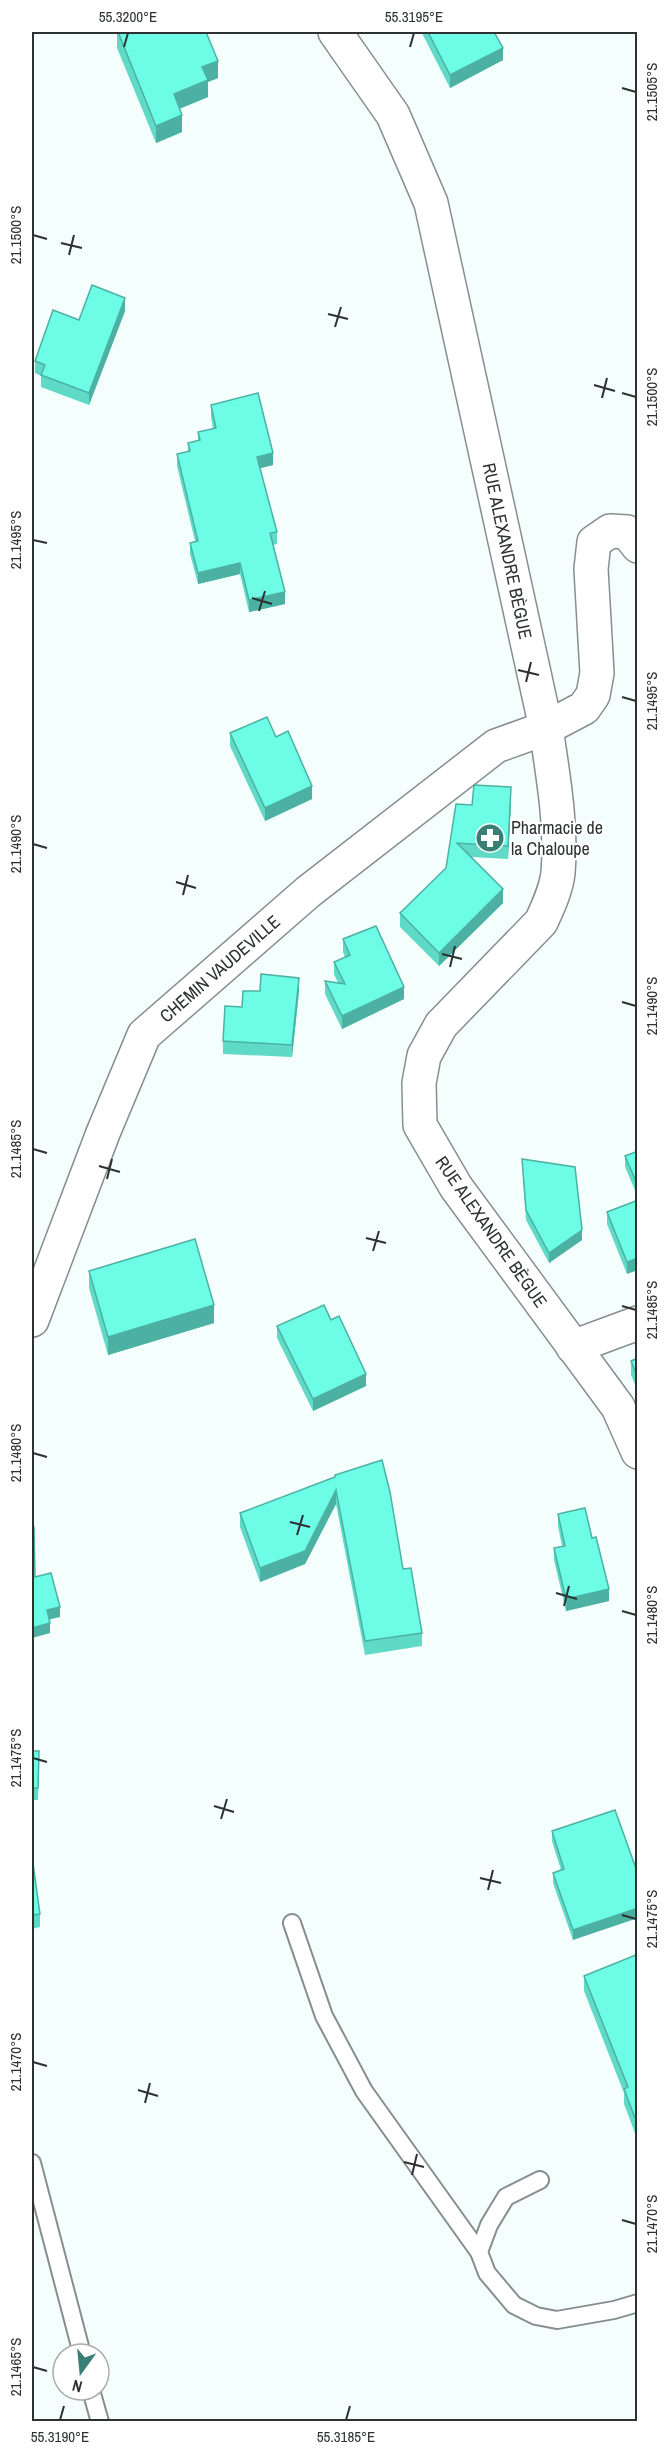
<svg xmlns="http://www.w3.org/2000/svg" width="669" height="2453" font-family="'Archivo Narrow',sans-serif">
<rect width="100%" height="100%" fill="#f4fefc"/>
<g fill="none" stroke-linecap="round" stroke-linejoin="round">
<g stroke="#878f8e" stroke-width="20">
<g id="service">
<polyline points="292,1923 324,2016 364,2091 479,2252"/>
<polyline points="32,2163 82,2354"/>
<polyline points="540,2180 506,2197 489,2225 479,2252 487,2273 514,2305 536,2316 557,2320 614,2310 638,2303"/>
<polyline points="91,2390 100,2422"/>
</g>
</g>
<g stroke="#878f8e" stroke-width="36">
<g id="minor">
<polyline points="32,1320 103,1133 144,1035 308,892 496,746 546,728 584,708 593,695 597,673 591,569 594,542 610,531 627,532 638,546"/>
<polyline points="573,1347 638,1323"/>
</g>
</g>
<g stroke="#878f8e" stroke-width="36">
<path id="secondary" d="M335,32L393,115L431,203L546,728C553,776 562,825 558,873C556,890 548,907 541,922L441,1025L424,1056L419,1083L420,1125L456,1187L618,1407L638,1452"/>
</g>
<use href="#service" stroke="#fff" stroke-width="16"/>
<use href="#minor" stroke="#fff" stroke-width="33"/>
<use href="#secondary" stroke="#fff" stroke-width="33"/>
</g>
<g fill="#5edac7">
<polygon points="117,32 218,78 208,82 208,97 179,109 182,132 156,143 117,48"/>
<polygon points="423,32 494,32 503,60 450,88 423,35"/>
<polygon points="125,311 89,405 41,387 41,376 35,373 35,361 79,320"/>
<polygon points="211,405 273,465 260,468 277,532 277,544 273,545 285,604 249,612 240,574 198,584 190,554 190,543 195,541 177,466 177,454 188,452 188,443 198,441 198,432 213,429 211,417"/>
<polygon points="230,733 276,737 312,799 265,821 230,746"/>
<polygon points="511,800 508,859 472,857 503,903 439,966 400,927 400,913 446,868 472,805"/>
<polygon points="343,939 404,999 342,1029 325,994 325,981 338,983 334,974 334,962 345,957 343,952"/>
<polygon points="299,991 292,1057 223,1054 223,1041 242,1007"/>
<polygon points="638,1151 638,1197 625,1167 625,1156"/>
<polygon points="522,1159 582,1240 549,1263 526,1220"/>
<polygon points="638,1200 627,1274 607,1224 607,1212"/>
<polygon points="89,1271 214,1323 108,1355 89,1288"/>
<polygon points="331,1320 366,1386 313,1411 277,1338 277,1326"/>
<polygon points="638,1358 638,1391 631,1375 631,1361"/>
<polygon points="335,1477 403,1569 422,1633 422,1646 365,1655 336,1504 305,1564 260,1582 240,1527 240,1513"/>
<polygon points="558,1514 592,1538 609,1601 566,1611 554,1560 554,1548 562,1546 558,1526"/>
<polygon points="32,1751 39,1764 38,1800 32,1800"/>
<polygon points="615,1810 573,1940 553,1883 553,1873 561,1870 552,1841 552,1831"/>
<polygon points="32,1856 40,1914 40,1927 32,1929"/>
<polygon points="638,1954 638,2134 635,2133 624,2104 624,2093 584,1991 584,1976"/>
</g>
<g fill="#4cb1a2">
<polygon points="503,48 503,60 450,88 450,75"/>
<polygon points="218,61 218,78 208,82 208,97 174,111 174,94 202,67"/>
<polygon points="182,115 182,132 156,143 156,126"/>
<polygon points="125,298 125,311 89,405 89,393"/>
<polygon points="273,453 273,465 257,469 257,457"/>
<polygon points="240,563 240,574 198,584 198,573"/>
<polygon points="285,592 285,604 249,612 249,600"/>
<polygon points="312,786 312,799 265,821 265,808"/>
<polygon points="511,787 511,800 508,859 508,846"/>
<polygon points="503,889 503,903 439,966 439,953"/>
<polygon points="299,978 299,991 292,1057 292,1045"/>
<polygon points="404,987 404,999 342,1029 342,1016"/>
<polygon points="582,1230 582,1240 549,1263 549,1253"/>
<polygon points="638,1258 638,1270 627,1274 627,1262"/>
<polygon points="214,1305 214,1323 108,1355 108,1337"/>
<polygon points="366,1374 366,1386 313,1411 313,1399"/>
<polygon points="336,1490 336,1504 305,1564 260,1582 260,1568"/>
<polygon points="609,1589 609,1601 566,1611 566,1599"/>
<polygon points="60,1607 60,1617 47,1620 47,1610"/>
<polygon points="50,1623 50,1633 32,1638 32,1628"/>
<polygon points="638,1908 638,1918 573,1940 573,1930"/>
</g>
<g fill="#6dfde7" stroke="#4cb1a2" stroke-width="1.5">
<polygon points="118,32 206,32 218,61 202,67 208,80 174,94 182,115 156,126"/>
<polygon points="428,32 494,32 503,48 450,75"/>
<polygon points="92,285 125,298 89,393 41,375 45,365 35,361 53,310 79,320"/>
<polygon points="258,393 273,453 257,457 277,532 270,533 285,592 249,600 240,563 198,573 190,543 198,541 177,454 190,451 188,443 200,440 198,432 216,428 211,405"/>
<polygon points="267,717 276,737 288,731 312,786 265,808 230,733"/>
<polygon points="474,785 511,787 508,846 457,843 503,889 439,953 400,913 446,868 456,804 472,805"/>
<polygon points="376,926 404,987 342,1016 325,981 345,984 334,962 350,955 343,939"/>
<polygon points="261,974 299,978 292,1045 223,1041 225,1006 242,1007 243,991 260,991"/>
<polygon points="638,1151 638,1186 625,1156"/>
<polygon points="522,1159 575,1167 582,1230 549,1253 526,1210"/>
<polygon points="638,1200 638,1258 627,1262 607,1212"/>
<polygon points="195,1239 214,1305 108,1337 89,1271"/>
<polygon points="324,1305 331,1320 339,1316 366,1374 313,1399 277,1326"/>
<polygon points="638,1358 638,1378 631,1361"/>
<polygon points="382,1460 390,1492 403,1569 411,1568 422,1633 365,1641 336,1490 305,1551 260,1568 240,1513 335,1477 335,1475"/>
<polygon points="585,1508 592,1538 596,1537 609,1589 566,1599 554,1548 565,1546 558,1514"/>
<polygon points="32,1527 34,1527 35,1577 51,1573 60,1607 47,1610 50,1623 32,1628"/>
<polygon points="32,1751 39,1751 38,1788 32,1788"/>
<polygon points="615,1810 638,1874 638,1908 573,1930 553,1873 564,1869 552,1831"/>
<polygon points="32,1856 40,1914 32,1915"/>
<polygon points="638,1954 638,2119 635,2118 624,2089 628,2087 584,1976"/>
</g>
<path fill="none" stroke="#2d3130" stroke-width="2" d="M124,47L128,33M410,47L414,33M622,88L636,92M33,235L47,239M61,243L82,248M69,255L74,235M328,314L348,319M335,327L341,307M594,385L615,391M622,393L636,397M602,398L607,378M33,540L47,543M252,598L272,604M259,611L265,591M518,670L539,675M526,682L531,662M622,697L636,701M33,844L47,848M176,882L196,888M183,895L188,875M442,954L462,959M450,967L455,946M622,1002L636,1006M33,1149L47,1153M99,1166L120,1172M107,1179L112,1159M366,1238L386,1243M373,1251L379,1231M622,1306L636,1310M33,1453L47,1457M290,1522L310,1527M297,1535L303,1515M556,1593L577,1599M564,1606L569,1586M622,1611L636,1615M33,1758L47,1762M214,1806L234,1812M221,1819L227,1799M480,1878L501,1883M488,1890L493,1870M622,1915L636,1919M33,2062L47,2066M138,2090L158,2096M145,2103L150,2083M404,2162L424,2167M412,2175L417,2154M622,2220L636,2224M33,2367L47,2371M60,2420L64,2406M346,2420L350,2406"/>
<defs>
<g id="pharmacy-disc" transform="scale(1.5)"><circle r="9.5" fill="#3a7f75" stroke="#fff"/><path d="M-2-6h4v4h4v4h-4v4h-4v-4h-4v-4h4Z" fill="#fff"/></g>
</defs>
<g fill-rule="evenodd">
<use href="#pharmacy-disc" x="490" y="838"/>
</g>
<g text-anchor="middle" stroke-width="4.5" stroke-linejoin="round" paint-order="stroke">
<g font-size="18" fill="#2d3130" stroke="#fff">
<text transform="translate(507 551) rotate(78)" y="6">RUE ALEXANDRE BÈGUE</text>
<text transform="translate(220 969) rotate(-41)" y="6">CHEMIN VAUDEVILLE</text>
<text transform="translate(491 1232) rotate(55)" y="6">RUE ALEXANDRE BÈGUE</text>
</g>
<g font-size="18" fill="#2d3130" stroke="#fff" text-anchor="start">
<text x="511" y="834">Pharmacie de<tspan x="511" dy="21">la Chaloupe</tspan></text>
</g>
</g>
<rect width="669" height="2453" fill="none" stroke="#ffffff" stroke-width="66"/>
<g transform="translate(81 2372) rotate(195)"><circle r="28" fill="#ffffff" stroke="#abadac" stroke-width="1.5"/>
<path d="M0-4.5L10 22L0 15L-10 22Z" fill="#3a7f75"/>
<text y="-9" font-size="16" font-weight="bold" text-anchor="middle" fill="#2d3130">N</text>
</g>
<rect x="33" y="33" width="603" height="2387" fill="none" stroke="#2d3130" stroke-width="2"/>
<g font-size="15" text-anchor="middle" fill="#2d3130">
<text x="128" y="22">55.3200°E</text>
<text x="414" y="22">55.3195°E</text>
<text transform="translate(652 92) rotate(-90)" y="5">21.1505°S</text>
<text transform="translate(16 235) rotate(-90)" y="5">21.1500°S</text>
<text transform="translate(652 397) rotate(-90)" y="5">21.1500°S</text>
<text transform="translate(16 540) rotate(-90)" y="5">21.1495°S</text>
<text transform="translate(652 701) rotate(-90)" y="5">21.1495°S</text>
<text transform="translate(16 844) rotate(-90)" y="5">21.1490°S</text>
<text transform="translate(652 1006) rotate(-90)" y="5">21.1490°S</text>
<text transform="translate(16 1149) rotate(-90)" y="5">21.1485°S</text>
<text transform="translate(652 1310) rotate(-90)" y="5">21.1485°S</text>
<text transform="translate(16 1453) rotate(-90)" y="5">21.1480°S</text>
<text transform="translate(652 1615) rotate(-90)" y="5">21.1480°S</text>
<text transform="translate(16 1758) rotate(-90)" y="5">21.1475°S</text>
<text transform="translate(652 1919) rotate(-90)" y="5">21.1475°S</text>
<text transform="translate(16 2062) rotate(-90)" y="5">21.1470°S</text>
<text transform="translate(652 2224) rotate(-90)" y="5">21.1470°S</text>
<text transform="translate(16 2367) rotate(-90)" y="5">21.1465°S</text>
<text x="60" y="2442">55.3190°E</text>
<text x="346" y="2442">55.3185°E</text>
</g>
</svg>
